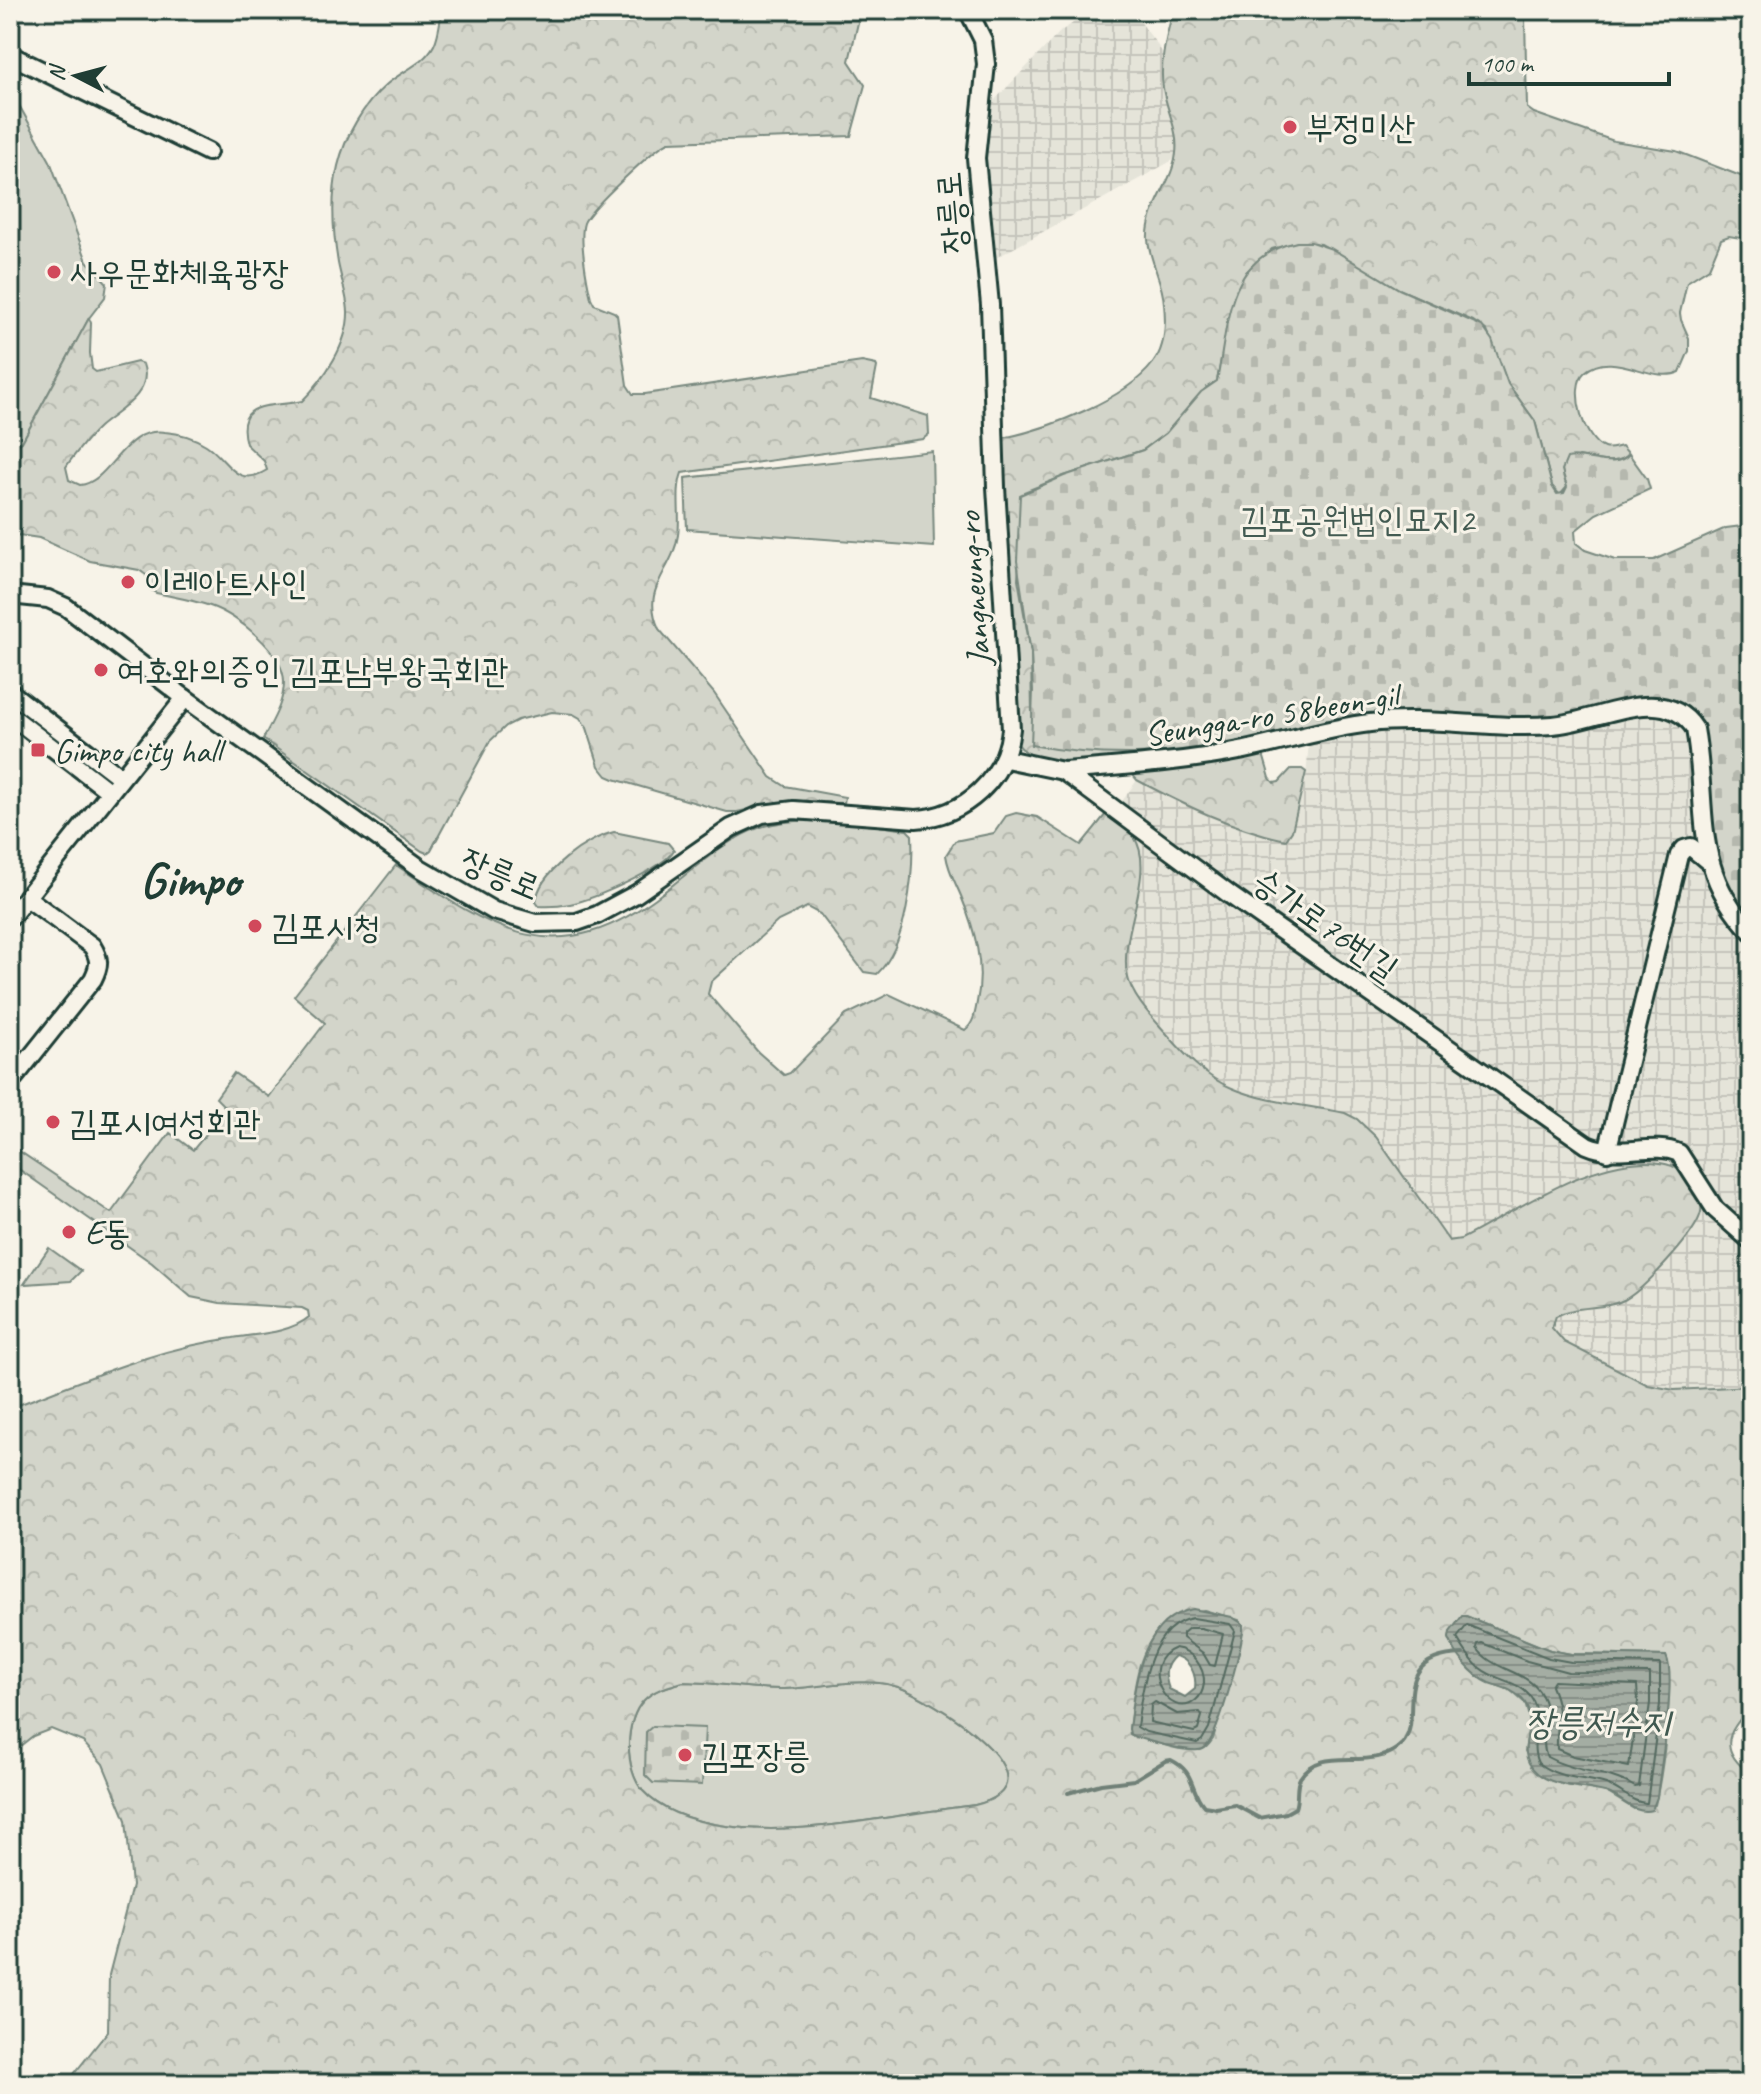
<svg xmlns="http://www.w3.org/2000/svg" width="1761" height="2094" font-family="Caveat,'Poor Story',sans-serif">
<defs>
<pattern id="industrial-grid" width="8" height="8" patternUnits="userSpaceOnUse" patternTransform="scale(2)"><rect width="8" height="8" fill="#e5e4d9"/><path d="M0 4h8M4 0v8" fill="none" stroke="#c4c4bb"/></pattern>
<pattern id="forest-crowns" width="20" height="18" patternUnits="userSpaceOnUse" patternTransform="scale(2)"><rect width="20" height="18" fill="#d3d5ca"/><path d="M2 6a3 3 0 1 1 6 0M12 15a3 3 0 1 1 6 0" fill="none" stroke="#b5b8ae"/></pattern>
<pattern id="cemetery-stones" width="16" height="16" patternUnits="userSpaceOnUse" patternTransform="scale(2)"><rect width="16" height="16" fill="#d3d5ca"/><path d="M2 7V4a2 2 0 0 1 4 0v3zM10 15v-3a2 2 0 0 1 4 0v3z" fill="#b5b8ae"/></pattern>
<pattern id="water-rules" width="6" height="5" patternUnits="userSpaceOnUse" patternTransform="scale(2)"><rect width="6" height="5" fill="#a4ada3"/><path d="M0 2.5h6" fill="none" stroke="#858e86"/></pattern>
</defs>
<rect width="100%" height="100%" fill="#f7f3e8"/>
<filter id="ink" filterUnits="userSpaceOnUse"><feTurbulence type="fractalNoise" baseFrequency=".0125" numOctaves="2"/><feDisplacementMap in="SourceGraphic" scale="16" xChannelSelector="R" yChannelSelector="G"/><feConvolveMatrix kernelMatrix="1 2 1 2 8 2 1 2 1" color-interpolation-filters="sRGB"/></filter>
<g filter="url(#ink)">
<g fill="url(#industrial-grid)">
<polygon points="1101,10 1132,10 1163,53 1162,84 1176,140 1175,159 992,260 983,165 987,108 1061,31 1082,17"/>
<polygon points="1653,713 1663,714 1680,723 1685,730 1690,752 1704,868 1714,893 1727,915 1737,928 1751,940 1751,1386 1674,1390 1648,1385 1564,1342 1552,1329 1556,1316 1563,1312 1610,1306 1657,1273 1698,1219 1700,1201 1511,1214 1461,1239 1449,1241 1376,1137 1320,1108 1254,1095 1221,1083 1204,1072 1175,1043 1141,1004 1127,976 1126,947 1139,882 1135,837 1111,817 1137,780 1176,801 1220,819 1278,838 1292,831 1306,778 1309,740 1386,727 1571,730"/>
</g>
<g fill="#d3d5ca" stroke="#79897f" stroke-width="2">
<polygon points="10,89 50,161 87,261 107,283 105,297 89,318 22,442 10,449"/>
<polygon points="932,451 934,547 687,529 685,478"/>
<path d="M683,1682C715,1682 747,1689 780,1689C815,1689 863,1676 895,1686C930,1696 1068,1783 975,1805C896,1814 804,1837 726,1826C697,1822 663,1813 643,1791C624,1770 624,1720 644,1700C655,1689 669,1686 683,1682Z"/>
</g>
<g fill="url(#forest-crowns)" stroke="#79897f" stroke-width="2" fill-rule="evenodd">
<path d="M442,10H861L849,61L865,85L851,136L669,142C655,147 589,210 584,223C579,239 587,282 591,298L594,304L614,312L617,315L627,385L633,394H645L862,362L876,365L877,367L871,398L928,416L929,434L923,439L682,473C675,492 681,515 678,535C673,572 640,587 659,629L714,693L771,777L785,786L845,797L844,803L784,802L737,812H727L614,779L607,776L599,766L587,728L580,718L573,714L552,712L518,720L506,726L490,741L431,850L427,853L422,851L263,739C272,721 284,703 284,682C284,652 237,615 210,606C193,600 174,597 156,593L150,589L146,575L139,570L90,561L39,538L19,535L10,540V449L22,442L89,318L91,323L90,353L92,369L96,372L137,362L143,364C154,394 116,412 99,427C88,437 79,450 70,461L66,467L69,480L80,485C111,482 123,426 165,432C179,433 195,438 206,445C228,459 235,490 267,470L264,461L246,444C233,398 274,408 302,401C324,379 349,343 348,311C347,295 341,279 338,263C333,233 331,196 338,166C345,136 363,105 387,84C402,71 425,63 434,45C439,35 440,21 442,10Z"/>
<path d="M1173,10H1527L1525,18L1527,108L1534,113L1614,141L1676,151L1751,180V229L1746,239L1729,236L1721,239L1709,268L1687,282L1680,313L1681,320L1689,338V351L1680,372C1652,385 1613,348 1585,372C1568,387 1584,441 1604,448C1610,450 1616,447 1622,446L1629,454C1618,467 1595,459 1579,457L1563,475L1567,487L1560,495L1552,486L1535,421L1508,384L1487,331L1473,321L1399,289L1321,244L1298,242L1272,249L1246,272L1231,308L1217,381L1207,387L1166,433L1143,450L1064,476L1024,492L1018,579L1031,653L1032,713L1135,753H1173C1142,757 1036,774 1018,744L1003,438C1047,429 1125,400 1153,363C1165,348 1166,323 1164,304C1163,282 1150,262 1148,240C1146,208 1173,183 1176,153C1179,131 1166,109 1163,88C1159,62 1167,35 1173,10Z"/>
<path d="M1263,754L1270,778L1274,783L1279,782L1291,769H1302L1306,772L1292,831L1286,840C1233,829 1184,805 1137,780L1133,775L1135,771Z"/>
<path d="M1016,813L1037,817L1081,845L1106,814C1115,821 1128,827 1134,837C1157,872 1119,933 1127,974C1132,998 1152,1017 1167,1034C1185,1055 1206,1078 1232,1088C1267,1103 1308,1105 1345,1113L1357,1119L1376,1137L1449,1241L1461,1239C1516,1211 1582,1163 1645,1162C1665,1162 1681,1165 1691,1184C1696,1193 1703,1201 1701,1212C1697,1233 1645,1288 1626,1299C1604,1311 1578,1304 1556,1316L1552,1328L1564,1342L1648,1385L1674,1390L1751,1386V1708C1725,1732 1719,1751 1751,1774V2084H70L74,2074L108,2031L109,1975L132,1886L126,1820L103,1764L83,1742L51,1729L33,1736L10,1754V1408C82,1381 156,1348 233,1338C257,1334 290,1333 309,1317L308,1311L302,1308L220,1303L191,1297L152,1263L10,1163V1145L111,1213L170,1133L193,1150L227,1109L216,1098L234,1073L269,1097L325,1023L294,996L396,865C494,932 558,975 665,891C695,868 725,839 761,827C808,813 860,824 907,830L912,835C914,874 907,946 877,974L864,972L820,914L807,907L778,921L711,982L708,994L758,1052L784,1075L790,1073L846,1015L889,994L965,1030C974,1023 975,1013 977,1002C985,966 975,930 961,896C955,882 948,870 946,855L955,841L994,833L1006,816ZM1204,1610L1239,1620L1243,1631L1213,1739C1209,1745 1205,1750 1198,1750C1178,1752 1144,1740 1129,1729C1134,1692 1136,1640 1173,1618C1181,1613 1194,1612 1204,1610ZM1466,1616L1550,1650L1571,1654L1666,1656C1675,1683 1662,1775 1655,1805L1634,1809L1606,1792L1565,1785L1537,1773L1525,1751L1530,1721L1525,1703L1510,1690L1478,1677L1451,1643L1449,1638L1462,1617ZM683,1682C715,1682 747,1689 780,1689C815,1689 863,1676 895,1686C930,1696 1068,1783 975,1805C896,1814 804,1837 726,1826C697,1822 663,1813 643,1791C624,1770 624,1720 644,1700C655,1689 669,1686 683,1682Z"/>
<path d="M614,832L668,843L674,850C662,870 594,899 570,904C560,906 550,907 539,906L536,902C538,873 587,838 614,832Z"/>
<polygon points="49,1248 81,1271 71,1281 24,1284"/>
</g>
<g fill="url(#cemetery-stones)" stroke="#79897f" stroke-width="2">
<path d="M1297,242H1311L1332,249L1399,289L1482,326L1492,340L1508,384L1535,421L1552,486L1557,494L1564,493L1567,487L1562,470L1567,458C1586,453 1615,471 1629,454L1647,479L1650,489L1596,514L1575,531L1576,543L1585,550L1615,560H1654L1726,528L1751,525V921L1728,888L1714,855L1700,724L1695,714L1684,707L1656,697L1547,720L1376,715C1330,718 1300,730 1256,740C1184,756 1103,759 1031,745L1033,691L1031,653L1017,561L1020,495L1064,476L1143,450L1166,433L1201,392L1217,381C1229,322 1225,257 1297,242Z"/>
<polygon points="653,1726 705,1728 702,1785 653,1783 645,1775 646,1732"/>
</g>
<g fill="url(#water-rules)" stroke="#6f8077" stroke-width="2" fill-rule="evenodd">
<path d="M1193,1609L1232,1617L1243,1624V1631C1240,1651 1218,1742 1203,1749C1193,1754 1148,1741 1135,1737L1130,1734L1129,1729C1135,1687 1140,1618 1193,1609ZM1175,1656C1190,1659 1197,1675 1195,1689L1185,1697L1169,1689C1164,1675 1164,1666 1175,1656Z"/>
<path d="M1462,1616H1466L1550,1650L1571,1654L1666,1656C1677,1676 1660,1769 1657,1797L1652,1810C1634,1815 1624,1799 1608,1793C1585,1785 1542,1789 1529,1763C1518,1742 1540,1718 1522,1699C1513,1689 1500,1687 1489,1683C1472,1675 1456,1656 1449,1638L1450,1632Z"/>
</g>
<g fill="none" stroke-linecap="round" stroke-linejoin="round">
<g stroke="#546a60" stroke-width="2">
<path d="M1193,1618L1230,1624L1235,1631L1209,1728L1202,1740L1197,1743L1146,1732L1137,1727C1142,1692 1148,1625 1193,1618Z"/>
<path d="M1467,1625L1549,1658L1571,1662L1660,1664V1704L1647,1803C1634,1804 1620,1789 1606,1784C1583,1777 1558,1779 1538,1763C1528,1742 1544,1722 1533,1701C1522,1680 1497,1682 1480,1668C1471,1661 1463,1648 1457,1638Z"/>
<polygon points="1189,1628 1201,1628 1223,1634 1215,1666 1210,1665 1203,1653 1183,1638 1183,1633"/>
<path d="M1482,1643L1527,1661L1568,1672L1650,1673V1703L1639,1786L1635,1787C1607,1770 1575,1773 1547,1757C1538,1739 1554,1718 1542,1696C1528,1669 1493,1672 1477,1648L1478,1644Z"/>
<path d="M1175,1648C1192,1650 1205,1667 1204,1684C1203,1690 1201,1696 1196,1700C1169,1724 1135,1663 1175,1648Z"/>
<path d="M1554,1681L1637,1685L1638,1702L1629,1767L1573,1756L1557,1749C1556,1722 1563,1714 1551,1686Z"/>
<polygon points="1155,1702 1177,1714 1200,1712 1202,1716 1198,1730 1194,1732 1150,1722 1151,1705"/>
</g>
<path stroke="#6f8077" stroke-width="4" d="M1068,1793L1101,1784L1134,1780L1165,1761L1171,1760C1196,1772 1189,1789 1204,1806L1216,1808L1235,1805L1259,1818L1286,1813L1295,1808C1299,1798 1295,1787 1300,1778C1322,1742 1372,1775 1402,1744C1426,1718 1385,1656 1463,1654"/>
<g stroke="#1f3d34" stroke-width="22">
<g id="minor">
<polyline points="10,55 208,152"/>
<path d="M10,595L48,599L66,607L185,698L420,868L494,911L535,923L577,922L597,915L636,894L731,828L762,814L794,810L916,819C965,816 1006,778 1011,729L996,487L990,305L976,158L986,64L983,40L968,10"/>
<polyline points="10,692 120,777"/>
<polyline points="10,715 110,792"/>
<path d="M1006,759L1063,771L1230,895L1587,1145C1619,1159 1652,1141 1679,1153L1715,1209L1751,1241"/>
<path d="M1063,771C1124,766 1185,762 1245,750C1287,741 1327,728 1370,723C1431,716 1492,730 1553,725C1597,722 1664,681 1695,729C1709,805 1690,869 1751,931"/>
<polyline points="10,918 185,698"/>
<path d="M10,1083L93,979C100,965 100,959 92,946L26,897"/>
<polyline points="1607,1152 1679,855 1684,849 1691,847 1709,862"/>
</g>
</g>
<use href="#minor" stroke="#f7f3e8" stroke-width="16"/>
</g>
</g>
<g fill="#d1495b" stroke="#f7f3e8" stroke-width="3">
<circle cx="1290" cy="127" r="8"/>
<circle cx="54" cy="272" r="8"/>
<circle cx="128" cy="582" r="8"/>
<circle cx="101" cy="670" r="8"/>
<rect x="30" y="742" width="16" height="16" rx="4"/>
<circle cx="255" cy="926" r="8"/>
<circle cx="53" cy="1122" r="8"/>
<circle cx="69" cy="1232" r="8"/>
<circle cx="685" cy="1755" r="8"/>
</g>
<g text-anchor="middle" stroke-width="6" stroke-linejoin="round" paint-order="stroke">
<g font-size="34" fill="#1f3d34" stroke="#f7f3e8" text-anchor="start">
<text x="1306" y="139">부정미산</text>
<text x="70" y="284">사우문화체육광장</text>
<text x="144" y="594">이레아트사인</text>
<text x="117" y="682">여호와의증인 김포남부왕국회관</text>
<text x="54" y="762">Gimpo city hall</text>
<text x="271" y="938">김포시청</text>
<text x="69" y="1134">김포시여성회관</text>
<text x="85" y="1244">E동</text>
<text x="701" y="1767">김포장릉</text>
</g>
<g font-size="34" fill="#1f3d34" stroke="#f7f3e8">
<text transform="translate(951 213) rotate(-95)" y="12">장릉로</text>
<text transform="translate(973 589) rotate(-94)" y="12">Jangneung-ro</text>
<text transform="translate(1271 714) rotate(-9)" y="12">Seungga-ro 58beon-gil</text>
<text transform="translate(501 873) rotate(23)" y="12">장릉로</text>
<text transform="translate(1326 924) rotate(35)" y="12">승가로76번길</text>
</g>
<g font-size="34" fill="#435b52" stroke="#f7f3e8">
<text x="1357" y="531">김포공원법인묘지2</text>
</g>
<g font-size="36" font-style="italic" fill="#405950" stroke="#f7f3e8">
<text x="1598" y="1734">장릉저수지</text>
</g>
<g font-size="50" font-weight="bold" fill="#1f3d34" stroke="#f7f3e8">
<text x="190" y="896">Gimpo</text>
</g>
</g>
<rect width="1761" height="2094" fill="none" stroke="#f7f3e8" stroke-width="40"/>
<rect x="20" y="20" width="1721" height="2054" fill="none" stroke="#1f3d34" stroke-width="3" filter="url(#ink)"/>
<g transform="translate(76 76) rotate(276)" stroke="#f7f3e8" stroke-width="6" paint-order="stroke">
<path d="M0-6L14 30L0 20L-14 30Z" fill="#1f3d34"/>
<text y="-12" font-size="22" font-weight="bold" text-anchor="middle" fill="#1f3d34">N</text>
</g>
<path d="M1469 72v12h200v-12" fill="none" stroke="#1f3d34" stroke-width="4"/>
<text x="1481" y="72" font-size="24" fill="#1f3d34" stroke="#f7f3e8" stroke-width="6" paint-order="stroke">100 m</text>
</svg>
